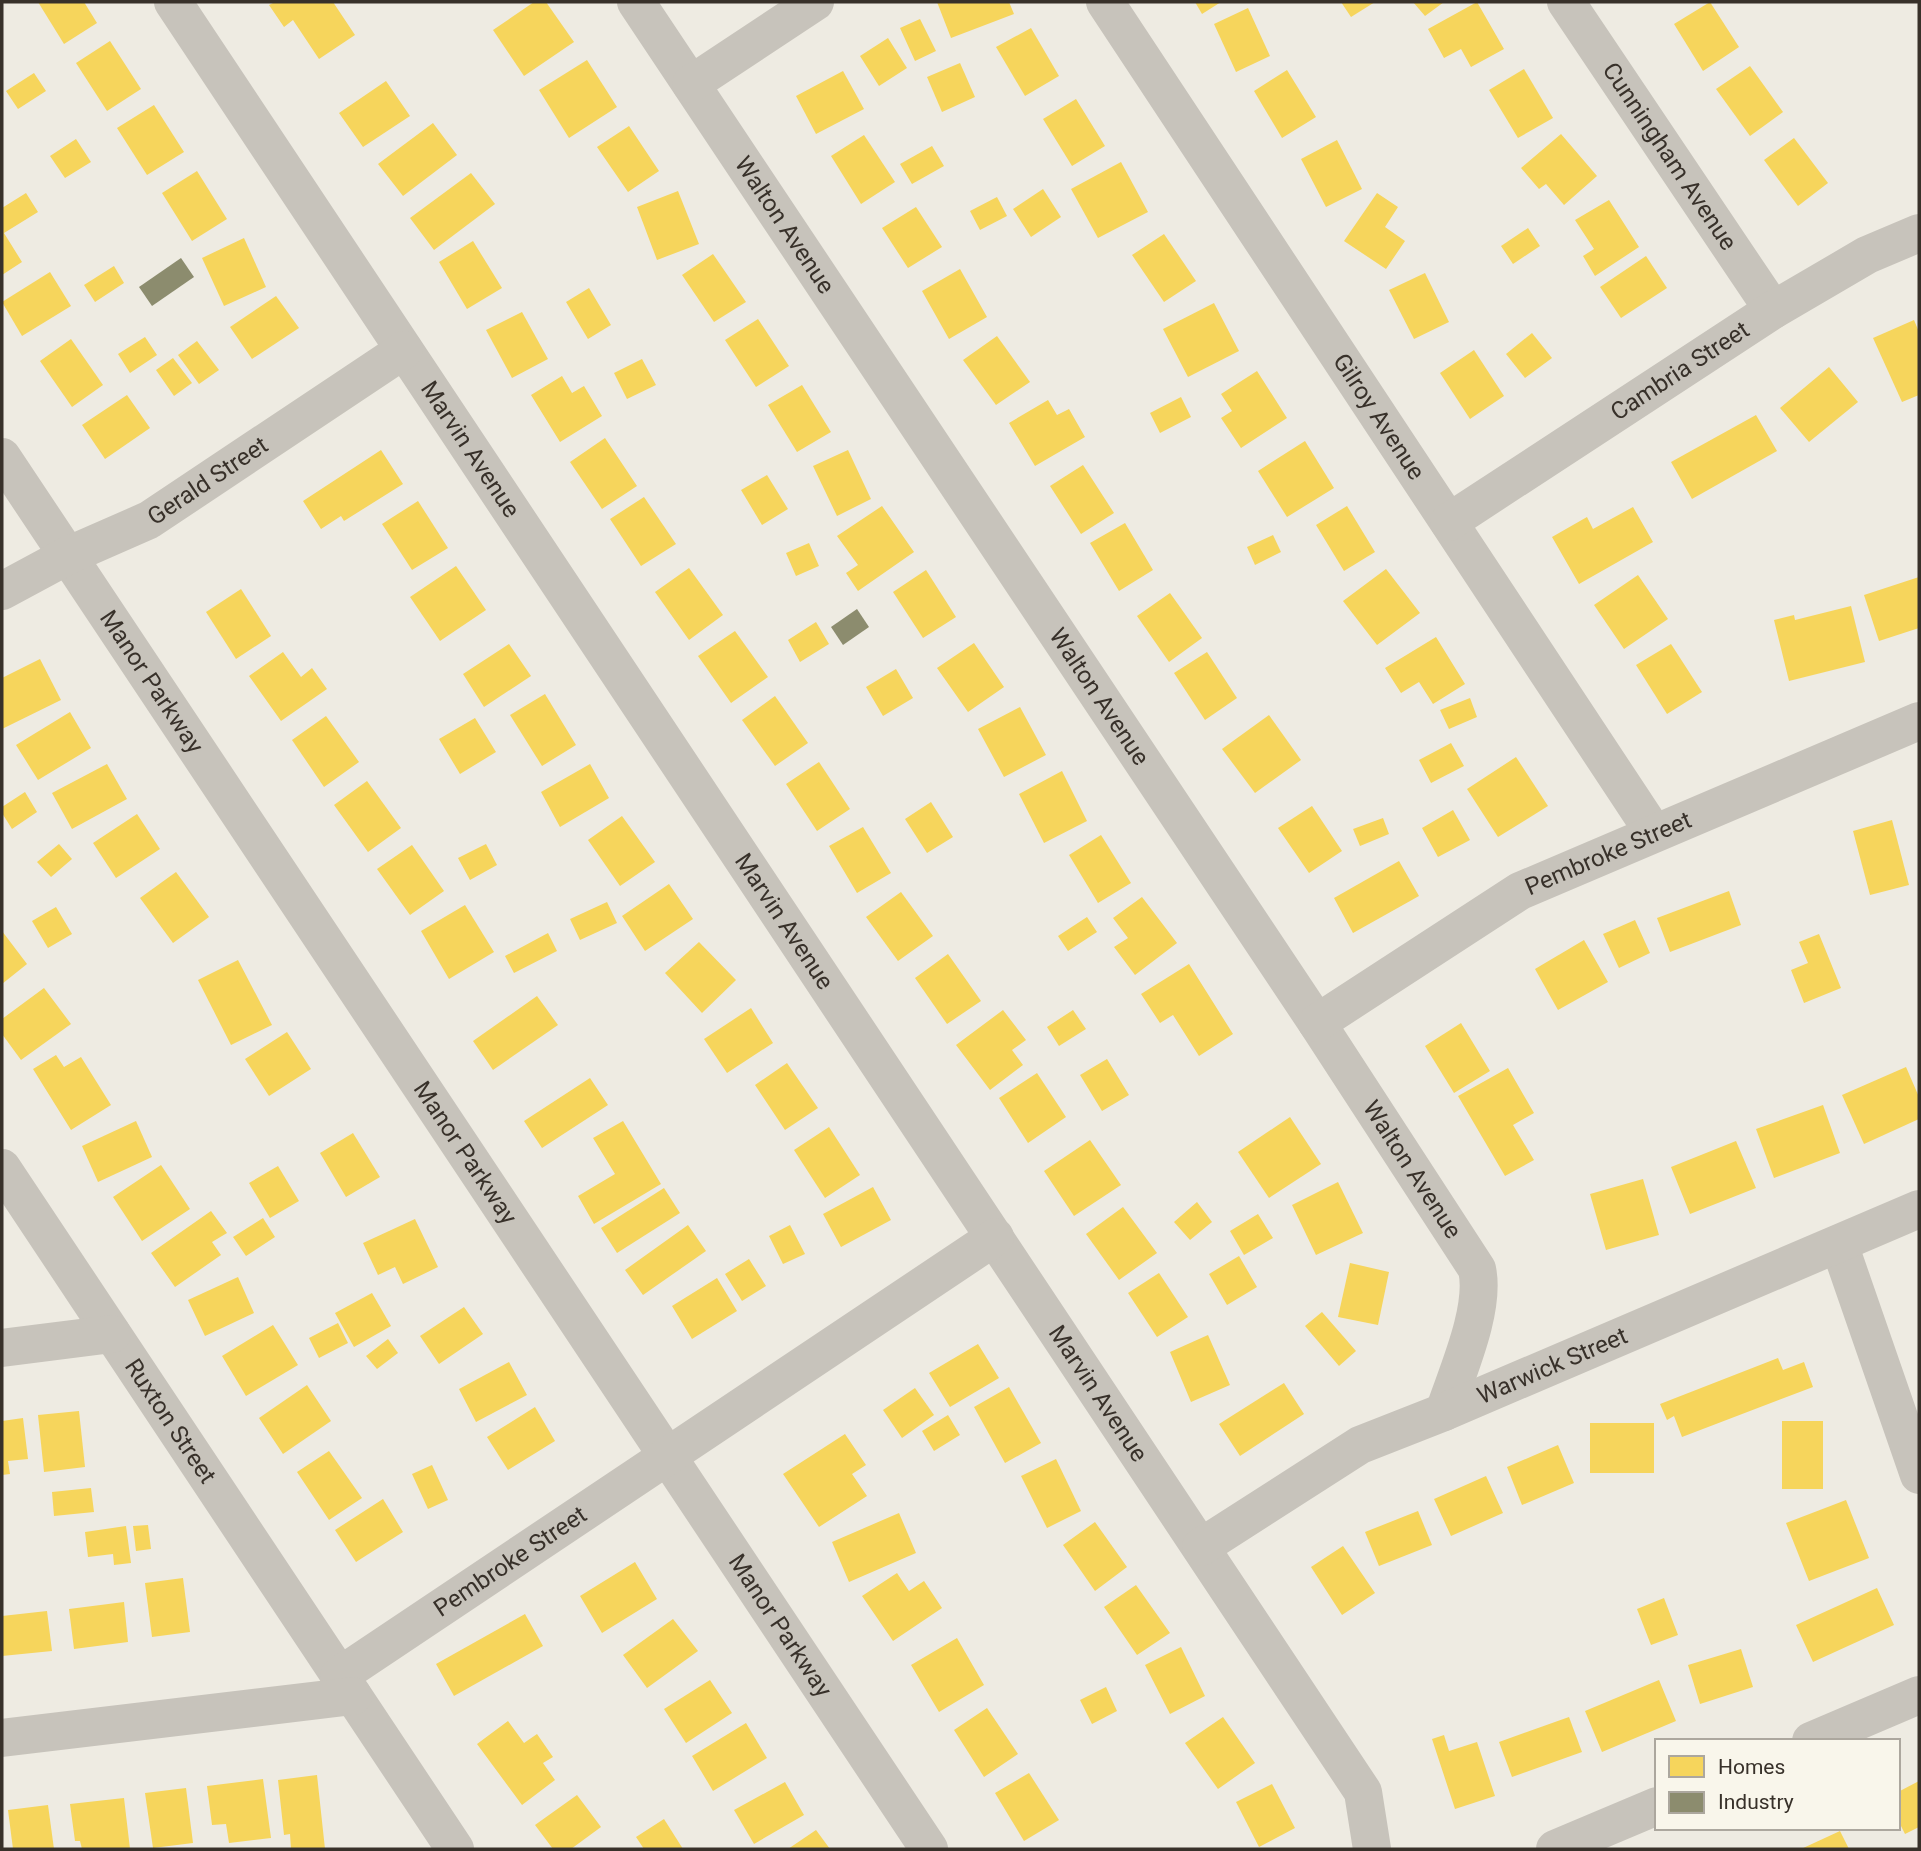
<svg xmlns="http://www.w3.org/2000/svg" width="1921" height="1851" font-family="Roboto,sans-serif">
<rect width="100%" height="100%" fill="#eeebe2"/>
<g fill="#f6d55c">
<polygon points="38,2 84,2 97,23 64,44"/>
<polygon points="275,2 333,2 355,35 319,59 293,20 284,27 269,5"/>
<polygon points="534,2 546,2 574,42 524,76 493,30"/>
<polygon points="937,2 1009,2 1014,14 951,38"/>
<polygon points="1195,2 1221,2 1202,14"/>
<polygon points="1341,2 1375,2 1351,17"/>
<polygon points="1413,2 1444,2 1425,16"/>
<polygon points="1477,2 1504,49 1471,67 1461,49 1444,58 1428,29"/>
<polygon points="1710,2 1739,47 1703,71 1674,24"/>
<polygon points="1248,8 1270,56 1236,72 1214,24"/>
<polygon points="920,19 936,51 915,61 900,28"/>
<polygon points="1031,28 1059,76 1025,96 996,47"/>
<polygon points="888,38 907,68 879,86 860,56"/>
<polygon points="110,41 141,89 107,111 76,63"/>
<polygon points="587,60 617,107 569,138 539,90"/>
<polygon points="960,63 975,97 942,112 927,77"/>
<polygon points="1750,66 1783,112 1750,136 1716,89"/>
<polygon points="1524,69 1553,118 1518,138 1489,90"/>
<polygon points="1287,70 1316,117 1282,138 1254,91"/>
<polygon points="843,71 864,109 816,134 796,96"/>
<polygon points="34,73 46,91 18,109 6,91"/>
<polygon points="386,81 410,116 363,147 339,113"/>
<polygon points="1076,99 1105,146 1072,166 1043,119"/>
<polygon points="154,105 184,152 147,175 117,128"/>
<polygon points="433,123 457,155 403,196 378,164"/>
<polygon points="629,126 659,171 628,192 597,147"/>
<polygon points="1561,134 1597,176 1564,205 1546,184 1539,189 1521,168"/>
<polygon points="864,135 895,182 861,204 831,156"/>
<polygon points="1794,138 1828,183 1798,206 1764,160"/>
<polygon points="76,139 91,162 65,178 50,156"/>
<polygon points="1337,140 1362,189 1326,207 1301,159"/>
<polygon points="932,146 944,166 912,184 900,164"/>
<polygon points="1121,162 1148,212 1098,238 1071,189"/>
<polygon points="197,171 227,219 192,241 162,193"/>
<polygon points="471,173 495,204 434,250 410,218"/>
<polygon points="1043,189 1061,217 1031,237 1013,209"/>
<polygon points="678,191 699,244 657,260 637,207"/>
<polygon points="26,193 38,212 4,233 22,262 2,275 2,208"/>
<polygon points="1377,193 1398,207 1385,227 1405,241 1386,269 1344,241"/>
<polygon points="997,197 1007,216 980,230 970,211"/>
<polygon points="1609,200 1639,247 1595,276 1583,256 1594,249 1575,220"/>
<polygon points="916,207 942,247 908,268 882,228"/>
<polygon points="1528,228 1540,246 1513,264 1501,246"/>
<polygon points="1164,234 1196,281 1164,302 1132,255"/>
<polygon points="244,238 266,287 224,306 202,258"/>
<polygon points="473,241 502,288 467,309 439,262"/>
<polygon points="713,254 746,302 714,322 682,275"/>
<polygon points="1646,256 1667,288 1621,318 1600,287"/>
<polygon points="114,266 124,283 95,302 84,285"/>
<polygon points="960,269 987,317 949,339 922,291"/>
<polygon points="50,272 71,306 22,336 2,302"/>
<polygon points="1425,273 1449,322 1414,339 1389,290"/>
<polygon points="589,288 611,325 588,339 566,302"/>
<polygon points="276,296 299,328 252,359 230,327"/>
<polygon points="1214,303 1239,351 1188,377 1163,329"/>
<polygon points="522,312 548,359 512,378 486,330"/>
<polygon points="758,319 789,366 756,387 725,340"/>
<polygon points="1914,320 1919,332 1919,395 1902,402 1873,338"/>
<polygon points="1532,333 1552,358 1525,378 1506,354"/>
<polygon points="997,336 1030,382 996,405 963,360"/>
<polygon points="145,337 157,355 130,373 118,354"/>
<polygon points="71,339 103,385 72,407 40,361"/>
<polygon points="197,341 219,370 199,384 178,355"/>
<polygon points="1474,350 1504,396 1470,419 1440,373"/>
<polygon points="173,358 192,383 174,396 156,370"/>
<polygon points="642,359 656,385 627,399 614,373"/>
<polygon points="1829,367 1858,402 1809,442 1780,408"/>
<polygon points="1257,371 1287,418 1241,448 1221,418 1232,411 1221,394"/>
<polygon points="562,376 572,393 584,386 602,416 560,442 531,395"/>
<polygon points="802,385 831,432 797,452 768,405"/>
<polygon points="127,395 150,428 105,459 82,425"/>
<polygon points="1181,397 1191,417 1160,433 1150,413"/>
<polygon points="1048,400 1057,415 1069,409 1085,437 1035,466 1009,423"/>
<polygon points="1756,415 1777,451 1692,499 1671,462"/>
<polygon points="605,438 637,486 602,509 570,462"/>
<polygon points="1305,441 1334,488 1287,517 1258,471"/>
<polygon points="381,450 403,484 344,521 341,516 321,529 303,501"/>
<polygon points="848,450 871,499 837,516 813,466"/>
<polygon points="1083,465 1114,513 1081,534 1050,486"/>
<polygon points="767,475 788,509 762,525 741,490"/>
<polygon points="644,497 676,544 641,566 610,519"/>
<polygon points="418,501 448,548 412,570 382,524"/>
<polygon points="882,506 914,552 858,591 846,573 858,565 837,536"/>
<polygon points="1347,506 1375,552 1344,571 1316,525"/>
<polygon points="1633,507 1653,542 1579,584 1552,537 1587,517 1593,529"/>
<polygon points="1125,523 1153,570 1119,591 1090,543"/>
<polygon points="1273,535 1281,552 1255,565 1247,547"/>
<polygon points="809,543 819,566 796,576 786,553"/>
<polygon points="456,566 486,610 440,641 410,597"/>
<polygon points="689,568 723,615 689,640 655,592"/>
<polygon points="1386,569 1420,613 1377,645 1343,601"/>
<polygon points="926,570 956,617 923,638 893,592"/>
<polygon points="1638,575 1668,619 1624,649 1594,605"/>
<polygon points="1919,577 1919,628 1879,641 1864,595"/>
<polygon points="241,589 271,636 236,659 206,612"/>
<polygon points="1170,593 1202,638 1169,662 1137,616"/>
<polygon points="1851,606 1865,662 1789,681 1774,620 1794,615 1795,620"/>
<polygon points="816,622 829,644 800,662 788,640"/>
<polygon points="735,631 768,677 731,703 698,656"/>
<polygon points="1436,637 1465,684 1433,704 1419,682 1401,693 1385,668"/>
<polygon points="974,643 1004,687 968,712 937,668"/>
<polygon points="509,644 531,676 484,707 463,674"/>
<polygon points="1671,644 1702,692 1667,714 1636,665"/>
<polygon points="283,652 301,677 312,668 327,689 281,721 249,676"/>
<polygon points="1207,652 1237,698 1205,720 1174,673"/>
<polygon points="40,659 61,700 2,729 2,678"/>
<polygon points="896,669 913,698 883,716 866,687"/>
<polygon points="545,694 576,745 542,766 510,715"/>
<polygon points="775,696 808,743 775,766 742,720"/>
<polygon points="1470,698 1477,717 1449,729 1440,710"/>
<polygon points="1020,707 1046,755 1004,777 978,729"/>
<polygon points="70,712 91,748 38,780 16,745"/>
<polygon points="1269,715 1301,760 1255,793 1222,749"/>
<polygon points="326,716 359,762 324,787 292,740"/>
<polygon points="475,718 496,752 460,774 439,739"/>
<polygon points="1451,743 1464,766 1431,783 1419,760"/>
<polygon points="1516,757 1548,806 1498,837 1467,789"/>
<polygon points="819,762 850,809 817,831 786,784"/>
<polygon points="107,764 127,799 72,829 52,793"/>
<polygon points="590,764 609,798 560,827 541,792"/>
<polygon points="1062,771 1087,821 1044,843 1019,794"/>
<polygon points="367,781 401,828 368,852 334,805"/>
<polygon points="25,792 37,812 12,829 2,813 2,807"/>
<polygon points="931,802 953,837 927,853 905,819"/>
<polygon points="1312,806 1342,851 1309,873 1278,828"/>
<polygon points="1453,810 1470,840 1438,857 1422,828"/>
<polygon points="137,814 160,849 116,878 93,843"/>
<polygon points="622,816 655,862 620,886 588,840"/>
<polygon points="1383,818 1389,834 1360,846 1353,829"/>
<polygon points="1892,820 1909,885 1870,895 1853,831"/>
<polygon points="863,827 891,873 857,893 829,846"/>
<polygon points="1101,835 1131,883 1098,903 1069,855"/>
<polygon points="59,844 72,859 51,877 37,862"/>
<polygon points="486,844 497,865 470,880 458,858"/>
<polygon points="412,845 444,891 410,915 377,869"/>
<polygon points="1399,861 1419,896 1353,933 1334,898"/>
<polygon points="176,872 209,917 173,943 140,898"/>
<polygon points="669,884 693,919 645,951 622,916"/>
<polygon points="1729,891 1741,925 1670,952 1657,918"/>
<polygon points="901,892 933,936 898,961 866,917"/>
<polygon points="1142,897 1177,943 1135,975 1114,947 1128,938 1113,918"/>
<polygon points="607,902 617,923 580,940 570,919"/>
<polygon points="465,905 494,952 449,979 421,931"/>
<polygon points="56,907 72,934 48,948 32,921"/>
<polygon points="1087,917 1097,932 1068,951 1058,936"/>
<polygon points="1635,920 1650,953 1619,968 1603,934"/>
<polygon points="2,931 27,964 2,984"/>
<polygon points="548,933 557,951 514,973 505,956"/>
<polygon points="1819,934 1841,988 1804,1003 1791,970 1808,963 1799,942"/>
<polygon points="1584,940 1608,982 1558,1010 1535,969"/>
<polygon points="699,942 736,980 702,1013 665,973"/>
<polygon points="948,954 981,1001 947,1024 915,978"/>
<polygon points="238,960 272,1025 231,1045 198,980"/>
<polygon points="1189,964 1233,1034 1199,1056 1173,1015 1160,1023 1141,994"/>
<polygon points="44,988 71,1024 21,1060 2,1034 2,1019"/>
<polygon points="537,996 558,1025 493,1070 473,1041"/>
<polygon points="751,1008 773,1043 727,1073 704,1039"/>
<polygon points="1003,1010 1026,1040 1012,1050 1023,1065 990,1090 956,1045"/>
<polygon points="1073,1010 1086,1029 1059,1046 1047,1027"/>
<polygon points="1461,1023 1490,1071 1454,1093 1425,1046"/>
<polygon points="287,1032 311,1069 269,1096 245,1059"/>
<polygon points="56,1055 64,1067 81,1057 111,1105 71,1130 33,1069"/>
<polygon points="1107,1059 1129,1095 1102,1111 1080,1075"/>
<polygon points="787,1063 818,1108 785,1130 755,1085"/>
<polygon points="1906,1067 1919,1097 1919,1119 1864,1144 1842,1095"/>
<polygon points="1508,1068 1534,1113 1513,1125 1534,1160 1505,1176 1458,1096"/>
<polygon points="1037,1073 1066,1117 1028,1143 999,1098"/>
<polygon points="590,1078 608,1105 542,1148 524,1121"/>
<polygon points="1823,1105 1840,1153 1774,1178 1756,1129"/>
<polygon points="1290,1117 1321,1164 1269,1198 1238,1152"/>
<polygon points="136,1121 152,1157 98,1182 82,1146"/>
<polygon points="623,1121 661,1184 594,1224 578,1196 615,1174 593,1138"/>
<polygon points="829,1127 860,1175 825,1198 794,1150"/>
<polygon points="353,1133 380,1177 346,1197 320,1153"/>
<polygon points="1090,1140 1121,1185 1074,1216 1044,1171"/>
<polygon points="1736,1141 1756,1188 1690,1214 1671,1167"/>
<polygon points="161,1165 190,1209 142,1241 113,1197"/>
<polygon points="278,1166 299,1201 270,1218 249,1183"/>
<polygon points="1643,1179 1659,1235 1606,1250 1590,1194"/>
<polygon points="1338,1182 1363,1233 1316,1255 1292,1205"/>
<polygon points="873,1187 891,1220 841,1247 823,1214"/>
<polygon points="664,1188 680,1213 617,1253 601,1228"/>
<polygon points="1197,1202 1212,1222 1190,1240 1174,1222"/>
<polygon points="1123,1207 1157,1253 1119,1280 1086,1234"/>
<polygon points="211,1211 227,1233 212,1242 221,1255 175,1287 151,1253"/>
<polygon points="1258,1214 1273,1238 1244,1255 1230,1231"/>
<polygon points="263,1218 275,1237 246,1256 233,1237"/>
<polygon points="415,1219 438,1267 403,1284 395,1267 378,1275 363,1243"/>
<polygon points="688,1225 706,1251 643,1295 625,1270"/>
<polygon points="790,1225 805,1254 783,1264 769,1236"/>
<polygon points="1239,1256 1257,1287 1227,1305 1209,1274"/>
<polygon points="749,1259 766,1286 742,1301 725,1274"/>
<polygon points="1350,1263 1389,1272 1378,1325 1338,1317"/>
<polygon points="1159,1273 1188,1317 1157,1337 1128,1293"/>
<polygon points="238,1277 254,1313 205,1336 188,1300"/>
<polygon points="717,1278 737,1311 692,1339 672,1306"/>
<polygon points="372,1293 391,1326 354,1347 335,1313"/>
<polygon points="464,1307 483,1334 439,1364 420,1336"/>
<polygon points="1322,1312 1356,1351 1339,1366 1305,1326"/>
<polygon points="338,1323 348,1343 319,1358 309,1338"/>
<polygon points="273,1325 298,1365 246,1396 222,1356"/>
<polygon points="1208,1335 1230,1385 1191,1402 1170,1352"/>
<polygon points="388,1339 398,1353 377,1369 366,1356"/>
<polygon points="978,1344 999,1378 950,1407 929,1373"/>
<polygon points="1778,1358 1783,1370 1804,1362 1813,1387 1682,1437 1674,1416 1667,1420 1660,1404"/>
<polygon points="509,1362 527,1395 476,1422 459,1389"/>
<polygon points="1284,1383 1304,1414 1240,1456 1219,1424"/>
<polygon points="307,1385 331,1421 283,1454 259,1418"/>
<polygon points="1009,1387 1041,1443 1005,1463 974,1407"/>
<polygon points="915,1388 934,1415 902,1438 883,1410"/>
<polygon points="535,1407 555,1441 508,1470 487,1437"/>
<polygon points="79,1411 85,1467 44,1472 38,1415"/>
<polygon points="948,1415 960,1435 934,1451 922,1431"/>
<polygon points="23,1418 28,1459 8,1461 10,1474 2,1475 2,1421"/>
<rect x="1782" y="1421" width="41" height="68"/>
<rect x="1590" y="1423" width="64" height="50"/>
<polygon points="845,1434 866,1465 852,1474 867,1496 819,1527 783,1474"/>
<polygon points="1558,1445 1574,1483 1522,1505 1507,1467"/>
<polygon points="329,1451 362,1498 329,1520 297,1472"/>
<polygon points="1056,1459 1081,1511 1047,1528 1021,1476"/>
<polygon points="432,1465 448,1500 428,1509 412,1474"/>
<polygon points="1486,1476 1503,1513 1451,1536 1434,1499"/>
<polygon points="91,1488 94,1512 54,1516 52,1492"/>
<polygon points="383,1499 403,1532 356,1562 335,1530"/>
<polygon points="1846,1500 1869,1558 1809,1581 1786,1523"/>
<polygon points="1418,1511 1432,1545 1379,1566 1365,1532"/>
<polygon points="899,1513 916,1553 849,1582 832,1542"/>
<polygon points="1095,1522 1127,1567 1095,1591 1063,1545"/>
<polygon points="148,1525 151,1549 136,1551 133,1526"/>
<polygon points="126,1526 131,1563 114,1565 113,1554 88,1557 85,1532"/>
<polygon points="1343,1546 1375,1593 1342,1615 1311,1567"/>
<polygon points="635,1562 657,1599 602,1633 580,1596"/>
<polygon points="897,1573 909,1591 924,1581 942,1608 893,1641 862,1596"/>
<polygon points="183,1578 190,1632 152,1637 145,1583"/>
<polygon points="1136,1585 1170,1633 1137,1655 1104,1607"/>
<polygon points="1877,1588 1894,1625 1813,1662 1796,1625"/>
<polygon points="1664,1598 1678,1635 1651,1645 1637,1609"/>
<polygon points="124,1602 128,1642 74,1649 69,1609"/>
<polygon points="47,1611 52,1651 2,1656 2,1616"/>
<polygon points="525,1614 543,1646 454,1696 436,1664"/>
<polygon points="673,1619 698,1651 647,1688 623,1655"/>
<polygon points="957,1638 984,1685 939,1712 911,1665"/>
<polygon points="1181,1647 1205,1696 1170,1714 1145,1665"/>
<polygon points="1741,1649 1753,1687 1700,1704 1688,1665"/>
<polygon points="710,1680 732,1713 686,1743 664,1709"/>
<polygon points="1659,1680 1676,1721 1602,1752 1585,1711"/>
<polygon points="1106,1687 1117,1711 1092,1724 1080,1700"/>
<polygon points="987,1708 1018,1754 984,1777 954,1730"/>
<polygon points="1223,1717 1255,1763 1218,1789 1185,1743"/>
<polygon points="1569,1717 1582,1752 1512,1777 1499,1742"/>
<polygon points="508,1721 524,1743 537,1734 553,1757 543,1763 555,1780 522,1805 477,1744"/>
<polygon points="746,1723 767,1758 713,1791 692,1756"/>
<polygon points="1444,1735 1449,1751 1477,1742 1495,1796 1455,1809 1432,1739"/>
<polygon points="1029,1773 1059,1820 1024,1841 995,1793"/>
<polygon points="317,1775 325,1849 291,1849 290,1834 284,1835 278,1780"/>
<polygon points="263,1779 271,1838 229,1843 226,1824 212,1825 207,1786"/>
<polygon points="1919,1781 1919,1827 1905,1834 1898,1820 1898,1792"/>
<polygon points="785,1782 804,1815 754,1844 734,1810"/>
<polygon points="1272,1784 1295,1828 1259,1847 1236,1802"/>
<polygon points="186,1788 193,1843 153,1848 145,1793"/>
<polygon points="577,1795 601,1827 571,1849 553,1849 535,1825"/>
<polygon points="124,1798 130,1849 82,1849 80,1841 75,1841 70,1804"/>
<polygon points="48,1805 54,1849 13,1849 8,1810"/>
<polygon points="664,1819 683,1849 644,1849 636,1837"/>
<polygon points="816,1830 830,1849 788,1849"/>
<polygon points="1840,1831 1849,1849 1801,1849"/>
</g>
<g fill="#8c8c6e">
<polygon points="181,258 194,277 152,306 139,287"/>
<polygon points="857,609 869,627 843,645 831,627"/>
</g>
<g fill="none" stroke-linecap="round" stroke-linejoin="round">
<g stroke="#c7c3bb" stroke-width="38">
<path id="s1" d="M173,2L1363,1792L1372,1849"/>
<path id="s2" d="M636,2L1317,1023L1477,1269C1486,1309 1457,1373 1444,1412"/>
<path id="s3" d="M1105,2L1654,833"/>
<path id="s4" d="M1566,2L1773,310"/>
<polyline points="691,84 815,2"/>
<path id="s5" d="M2,457L929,1849"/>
<path id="s6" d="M1449,522L1773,310L1867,255L1919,233"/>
<path id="s7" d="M2,591L67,556L149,520L404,350"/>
<path id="s8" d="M1317,1023L1520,891L1919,721"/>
<path id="s9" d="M2,1168L455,1849"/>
<polyline points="1839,1244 1919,1475"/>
<polyline points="2,1348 112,1334"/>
<path id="s10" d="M1201,1547L1360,1445L1444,1412L1919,1209"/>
<path id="s11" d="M339,1676L995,1237"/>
<polyline points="2,1738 353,1696"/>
<polyline points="1811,1741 1919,1695"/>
<polyline points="1555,1849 1657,1806"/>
</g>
</g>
<g text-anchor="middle" stroke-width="7" stroke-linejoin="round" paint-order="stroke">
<g font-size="24" fill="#38312a" stroke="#f9f6eb">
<text dy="8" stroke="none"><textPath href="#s4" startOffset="186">Cunningham Avenue</textPath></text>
<text dy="8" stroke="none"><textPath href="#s2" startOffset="268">Walton Avenue</textPath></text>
<text dy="8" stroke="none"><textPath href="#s6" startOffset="276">Cambria Street</textPath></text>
<text dy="8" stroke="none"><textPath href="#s3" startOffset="497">Gilroy Avenue</textPath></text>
<text dy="8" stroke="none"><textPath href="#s1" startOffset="537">Marvin Avenue</textPath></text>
<text dy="8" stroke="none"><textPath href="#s7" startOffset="234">Gerald Street</textPath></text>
<text dy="8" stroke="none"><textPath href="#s5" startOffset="270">Manor Parkway</textPath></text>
<text dy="8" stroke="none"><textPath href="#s2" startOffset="835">Walton Avenue</textPath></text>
<text dy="8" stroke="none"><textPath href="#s8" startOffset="338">Pembroke Street</textPath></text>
<text dy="8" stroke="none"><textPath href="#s1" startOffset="1104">Marvin Avenue</textPath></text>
<text dy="8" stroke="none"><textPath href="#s5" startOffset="836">Manor Parkway</textPath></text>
<text dy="8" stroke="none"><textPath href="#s2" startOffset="1402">Walton Avenue</textPath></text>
<text dy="8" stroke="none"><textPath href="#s10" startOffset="397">Warwick Street</textPath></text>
<text dy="8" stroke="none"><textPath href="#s1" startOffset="1671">Marvin Avenue</textPath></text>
<text dy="8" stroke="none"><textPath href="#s9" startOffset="304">Ruxton Street</textPath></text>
<text dy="8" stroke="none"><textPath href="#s11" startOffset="206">Pembroke Street</textPath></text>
<text dy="8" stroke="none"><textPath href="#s5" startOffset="1404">Manor Parkway</textPath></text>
</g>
</g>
<rect width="1921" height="1851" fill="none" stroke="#38312a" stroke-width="7"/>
<rect x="1655" y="1739" width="245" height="91" fill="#f9f6eb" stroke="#aca79e" stroke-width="2"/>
<rect x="1669" y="1756" width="35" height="21" fill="#f6d55c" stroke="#aca79e" stroke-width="2"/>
<text x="1718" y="1774" font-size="21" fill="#38312a">Homes</text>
<rect x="1669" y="1792" width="35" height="21" fill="#8c8c6e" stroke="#aca79e" stroke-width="2"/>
<text x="1718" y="1809" font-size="21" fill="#38312a">Industry</text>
</svg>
